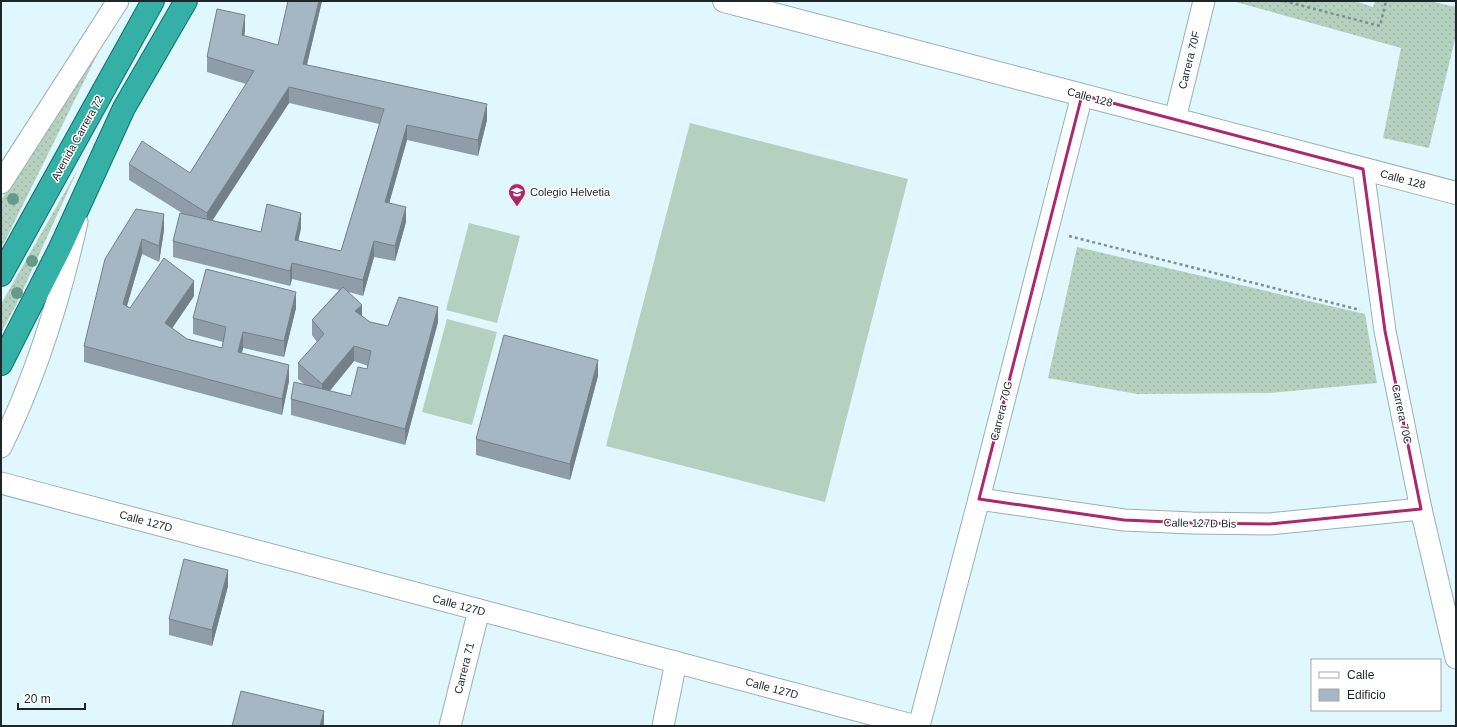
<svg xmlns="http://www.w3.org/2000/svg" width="1457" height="727" font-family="Helvetica,sans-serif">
<defs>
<pattern id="grass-dots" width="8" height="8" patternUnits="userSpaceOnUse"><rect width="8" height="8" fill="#b4d0be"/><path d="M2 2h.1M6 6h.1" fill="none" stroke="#9ab2a3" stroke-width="1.8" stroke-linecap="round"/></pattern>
</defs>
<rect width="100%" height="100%" fill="#e0f8fd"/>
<g fill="url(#grass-dots)">
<polygon points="1232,1 1355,1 1373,7 1375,1 1429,1 1456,7 1456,35 1429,148 1383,138 1401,48"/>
<polygon points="101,47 1,249 1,200"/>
<polygon points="78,169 18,301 1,333 1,304"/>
<polygon points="1077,247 1365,314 1377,383 1270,393 1137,394 1048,378"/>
</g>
<g fill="#b4d0be">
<polygon points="690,123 908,179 825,502 606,446"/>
<polygon points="469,223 520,236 497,323 446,310"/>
<polygon points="447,319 497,332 472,425 422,412"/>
</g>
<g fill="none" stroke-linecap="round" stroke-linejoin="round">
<g stroke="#99b0b5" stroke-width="23">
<g id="minor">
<polyline points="1175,119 1204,1"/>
<polyline points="1363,169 1385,331 1421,509 1456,658"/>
<polyline points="1,183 118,1"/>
<path d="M1,447C36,376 60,299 77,222"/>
<polyline points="1,483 916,726"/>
<polyline points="979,499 1124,520 1192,523 1269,524 1421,509"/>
<polyline points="450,726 479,610"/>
<polyline points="663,726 676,662"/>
<polyline points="919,726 979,499 1082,95"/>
</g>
</g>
<g stroke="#99b0b5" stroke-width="24">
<polyline id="tertiary" points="724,1 1456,193"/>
</g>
<g stroke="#0b736c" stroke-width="24">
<g id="trunk">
<polyline points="1,275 153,1"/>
<polyline points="1,364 60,248 124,108 186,1"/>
</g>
</g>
<g stroke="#7f8f93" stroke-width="2.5" stroke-dasharray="3 3" stroke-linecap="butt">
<polyline points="1284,1 1380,26 1386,1"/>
<polyline points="1069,236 1360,310"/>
</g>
<use href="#minor" stroke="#fff" stroke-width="21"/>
<use href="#tertiary" stroke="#fff" stroke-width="22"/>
<use href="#trunk" stroke="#34b0a7" stroke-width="22"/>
</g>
<g fill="#669b8b">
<circle cx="13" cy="199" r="6"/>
<circle cx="32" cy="261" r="6"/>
<circle cx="17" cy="293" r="6"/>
</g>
<g fill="#8f9da9" fill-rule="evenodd">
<path d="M288,1H322L307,65L487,120L478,156L407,140L389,203L406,222L395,261L374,257L363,296L349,292L362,317L370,322L388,326L438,322L405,445L291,415V399L305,385L298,379V363L317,342L312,335V320L339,290L292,279L290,286L173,257V241L182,213L129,180V164L190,173L246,84L207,72V57L245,30L244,36L278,45ZM289,103L379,124L341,251L298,241L301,228L261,232L212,220ZM354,361L368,366L367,369L351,396L330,391Z"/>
<polygon points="164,214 164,230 159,262 142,254 127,306 130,308 194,296 172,328 187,339 222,348 223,342 193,334 193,318 296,308 284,357 243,348 242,353 289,381 282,415 84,362 84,346 105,259"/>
<polygon points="598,376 570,480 476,455 476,439"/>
<polygon points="228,586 212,646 169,635 169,619"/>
</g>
<g fill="#748089">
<polygon points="319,1 322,1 303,80 303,64"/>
<polygon points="245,15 245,30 242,51 242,35"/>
<polygon points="289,87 289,103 207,229 207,213"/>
<polygon points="487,104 487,120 478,156 478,140"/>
<polygon points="407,125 407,140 385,218 385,202"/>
<polygon points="406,207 406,222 395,261 395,246"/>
<polygon points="301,213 301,228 295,256 295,240"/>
<polygon points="164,214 164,230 159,262 159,246"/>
<polygon points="142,239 142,254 123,319 123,304"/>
<polygon points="374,241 374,257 363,296 363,280"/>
<polygon points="292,263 292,279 290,286 290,271"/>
<polygon points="194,281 194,296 165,339 165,323"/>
<polygon points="296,292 296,308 284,357 284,341"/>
<polygon points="362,305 362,321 355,311"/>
<polygon points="438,307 438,322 405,445 405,429"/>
<polygon points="243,332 243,348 238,368 238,352"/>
<polygon points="354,346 354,361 322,400 322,384"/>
<polygon points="598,360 598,376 570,480 570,464"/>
<polygon points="289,365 289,381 282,415 282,399"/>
<polygon points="228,570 228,586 212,646 212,630"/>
<polygon points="324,711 324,726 320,726"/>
</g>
<g fill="#a6b7c4" stroke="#748089">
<polygon points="288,1 319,1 303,64 487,104 478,140 407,125 385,202 406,207 395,246 374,241 363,280 292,263 290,271 173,241 180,213 261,232 267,204 301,213 295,240 341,251 384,109 289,87 207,213 129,164 142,141 190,173 254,71 207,57 217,9 245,15 242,35 278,45"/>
<polygon points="136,209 164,214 159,246 142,239 123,304 130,308 164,258 194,281 165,323 187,339 222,348 226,327 193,318 206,269 296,292 284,341 243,332 238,352 289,365 282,399 84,346 105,259"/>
<polygon points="343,287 362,305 355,311 370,322 388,326 399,297 438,307 405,429 291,399 294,382 351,396 358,367 367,369 371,351 354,346 322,384 298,363 324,334 312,320"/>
<polygon points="504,335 598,360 570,464 476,439"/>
<polygon points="184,559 228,570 212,630 169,619"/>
<polygon points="241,691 324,711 320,726 232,726"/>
</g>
<path fill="none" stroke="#ad276d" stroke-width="3" stroke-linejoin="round" d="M1082,95L1363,169L1385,331L1421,509L1269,524L1192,523L1124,520L979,499Z"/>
<defs>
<g id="school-pin" transform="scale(0.9)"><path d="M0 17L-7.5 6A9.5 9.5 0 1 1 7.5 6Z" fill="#ad276d" stroke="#fff"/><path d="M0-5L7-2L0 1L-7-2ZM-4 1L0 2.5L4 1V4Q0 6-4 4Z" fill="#fff"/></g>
</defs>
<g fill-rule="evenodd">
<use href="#school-pin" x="517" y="192"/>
</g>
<g text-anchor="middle" stroke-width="3" stroke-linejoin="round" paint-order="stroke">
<g font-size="11" fill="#1d2628" stroke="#fff">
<text transform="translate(1189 60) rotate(-76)" y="4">Carrera 70F</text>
<text transform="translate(1090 97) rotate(15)" y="4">Calle 128</text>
<text transform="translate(77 138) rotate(-61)" y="4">Avenida Carrera 72</text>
<text transform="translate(1403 179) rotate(15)" y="4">Calle 128</text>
<text transform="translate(1001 411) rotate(-76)" y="4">Carrera 70G</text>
<text transform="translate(1402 414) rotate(78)" y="4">Carrera 70C</text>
<text transform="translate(146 521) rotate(15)" y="4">Calle 127D</text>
<text transform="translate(1200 523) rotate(1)" y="4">Calle 127D Bis</text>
<text transform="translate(459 605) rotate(15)" y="4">Calle 127D</text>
<text transform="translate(464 668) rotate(-76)" y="4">Carrera 71</text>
<text transform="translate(772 688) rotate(15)" y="4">Calle 127D</text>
</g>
<g font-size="11" fill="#1d2628" stroke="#fff" text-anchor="start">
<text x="530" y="196">Colegio Helvetia</text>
</g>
</g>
<rect width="1457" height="727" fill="none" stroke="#1d2628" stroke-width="4"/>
<rect x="1311" y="659" width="130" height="52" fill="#ffffff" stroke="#a5a8a9"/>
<rect x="1319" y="672" width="20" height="6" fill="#ffffff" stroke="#a5a8a9"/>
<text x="1347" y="679" font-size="12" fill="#1d2628">Calle</text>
<rect x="1319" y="689" width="20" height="12" fill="#a6b7c4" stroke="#a5a8a9"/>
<text x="1347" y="699" font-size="12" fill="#1d2628">Edificio</text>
<path d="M18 703v6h67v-6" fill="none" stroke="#1d2628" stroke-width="2"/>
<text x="24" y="703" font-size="12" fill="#1d2628" stroke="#ffffff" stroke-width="3" paint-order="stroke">20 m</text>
</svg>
